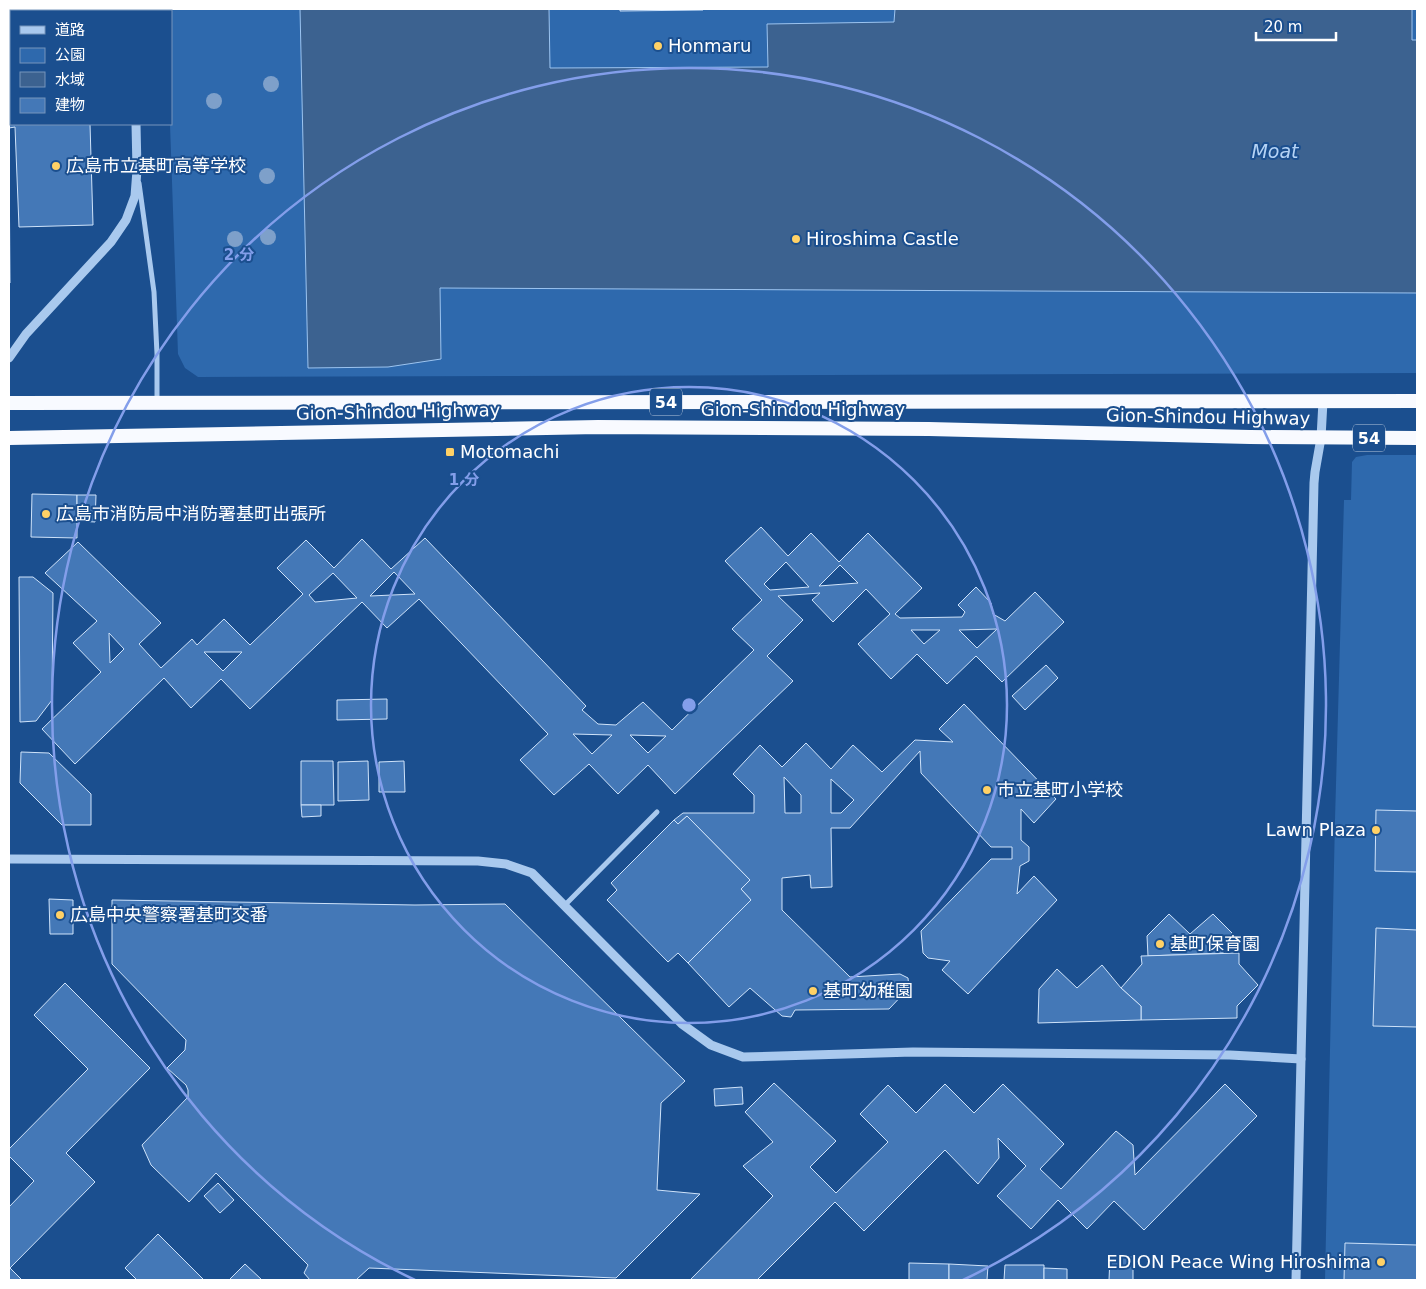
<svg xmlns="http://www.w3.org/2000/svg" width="1426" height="1289" font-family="'DejaVu Sans','Noto Sans JP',sans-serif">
<rect width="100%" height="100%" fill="#1b4f8f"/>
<g fill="#2e69ad">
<polygon points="167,9 1417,9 1417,373 198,377 185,368 178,354 170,124 171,11 167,11"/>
<polygon points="1367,455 1417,455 1417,1280 1325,1280 1335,820 1344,500 1351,500 1352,462 1356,457"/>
</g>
<polygon fill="#3c6290" stroke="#9cc4f0" points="300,9 549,9 550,68 768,67 767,24 894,22 895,9 1412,9 1412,40 1417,40 1417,293 440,288 441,359 388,367 308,368"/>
<g fill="#4478b7" stroke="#cfe3fa" fill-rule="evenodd">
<polygon points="9,9 86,9 86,11 11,11 11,124 90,124 93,225 19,227 15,127 9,128"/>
<polygon points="620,9 703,9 703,10 620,11"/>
<polygon points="9,146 10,283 9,284"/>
<polygon points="32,494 77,495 77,538 31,537"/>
<polygon points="77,495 96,495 95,522 77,521"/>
<path d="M761,527L788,556L811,533L839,562L868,533L922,588L895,614L900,618L962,617L965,612L958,605L976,587L991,603L993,614L1005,621L1035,592L1064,622L1002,682L976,656L947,684L917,654L891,679L858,644L890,614L866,589L833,622L812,600L820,593L778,596L803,620L767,656L793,681L675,794L648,765L618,794L589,764L554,795L520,760L548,734L419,599L387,628L362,602L250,709L221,679L191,708L164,678L75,764L42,729L101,672L73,643L97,621L45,573L78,542L161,623L139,644L161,668L192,639L197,645L224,619L250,645L303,594L277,568L306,540L334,568L362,539L391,569L425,538L586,706L582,710L598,724L616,725L643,702L672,730L754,650L732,629L762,600L725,561ZM786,562L809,587L770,590L764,584ZM840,565L858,583L819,586ZM394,572L415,594L370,596ZM333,573L357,598L315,602L309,595ZM997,629L977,648L959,630ZM911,630H940L924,644ZM109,633L124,649L110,663ZM204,652H242L223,671ZM573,734L612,735L592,754ZM630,735L666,736L648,753Z"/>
<polygon points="19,577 33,577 53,593 52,700 36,721 20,722"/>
<polygon points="1046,665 1058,678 1025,710 1012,696"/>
<polygon points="387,699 387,719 337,720 337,700"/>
<path d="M964,704L1056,799L1034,823L1021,809V840L1029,847V861L1020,866L1017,894L1034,876L1057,900L968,994L942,970L950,961L928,958L923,953L921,931L991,859H1012V847H991L921,773L920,751L850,828H831L832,887L811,888L810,875L782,878V910L850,977L900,974L908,978L909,988L889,1009L795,1010L791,1017L782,1016L750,988L729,1007L688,963L751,900L741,889L750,880L687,816L678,824L674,820L683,813H754V795L733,774L760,745L782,767L806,743L831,769L853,745L882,772L915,740L953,742L939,729ZM784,777L801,795V813H785ZM831,779L854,800L841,813H831Z"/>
<polygon points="21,752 49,753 91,794 91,825 62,825 20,783"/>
<polygon points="301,761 333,761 334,805 301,805"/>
<polygon points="368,761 369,800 338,801 338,762"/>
<polygon points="404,761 405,792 379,792 379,762"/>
<polygon points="301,805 321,805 321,816 302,817"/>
<polygon points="1376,810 1417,811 1417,872 1375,871"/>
<polygon points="687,816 750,880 741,889 751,900 688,963 678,953 668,962 607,900 617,890 611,883 674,820 678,824"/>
<polygon points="49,899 73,900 73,934 50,934"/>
<polygon points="112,900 415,905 505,904 685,1081 661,1103 657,1190 700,1194 616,1278 369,1268 356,1280 310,1280 304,1273 308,1265 216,1173 189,1202 151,1165 142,1145 188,1097 188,1090 186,1085 167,1068 185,1050 186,1040 112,964"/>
<polygon points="1169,914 1190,934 1213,914 1232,933 1221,947 1223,953 1148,956 1147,936"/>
<polygon points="1376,928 1417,930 1417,1027 1373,1026"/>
<polygon points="1239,953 1239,964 1258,985 1237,1006 1237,1018 1141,1020 1141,1006 1121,988 1142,964 1141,956"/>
<polygon points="1102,965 1121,988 1141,1006 1141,1020 1038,1023 1039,989 1057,969 1077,988"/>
<polygon points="65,983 150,1068 66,1153 95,1182 10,1268 22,1280 9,1280 9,1207 34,1181 9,1156 9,1149 88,1069 34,1015"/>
<polygon points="774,1083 836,1141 810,1167 836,1193 888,1142 860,1114 888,1085 916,1113 945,1084 974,1113 1003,1084 1064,1144 1040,1169 1061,1189 1116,1131 1133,1145 1135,1175 1225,1084 1257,1116 1144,1230 1114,1201 1087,1229 1058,1200 1031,1229 997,1196 1026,1166 998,1138 999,1158 978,1184 945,1150 864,1231 835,1202 757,1280 690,1280 773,1196 743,1166 773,1142 745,1112"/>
<polygon points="742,1087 743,1104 715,1106 714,1089"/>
<polygon points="218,1183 234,1200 220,1213 204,1196"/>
<polygon points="158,1234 204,1280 137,1280 125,1268"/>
<polygon points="1345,1243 1417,1245 1417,1280 1344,1280"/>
<polygon points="1110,1257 1133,1257 1133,1280 1109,1280"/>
<polygon points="909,1263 949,1264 949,1280 909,1280"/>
<polygon points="245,1264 262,1280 229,1280"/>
<polygon points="949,1264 988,1266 987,1280 949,1280"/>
<polygon points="1005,1265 1044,1265 1044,1280 1004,1280"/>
<polygon points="1044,1268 1067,1269 1067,1280 1044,1280"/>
</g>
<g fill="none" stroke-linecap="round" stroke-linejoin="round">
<g stroke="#a9c9ee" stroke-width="5">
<polyline points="139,183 154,292 157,354 157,401"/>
<polyline points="564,906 657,812"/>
</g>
<g stroke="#a9c9ee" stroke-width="9">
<polyline points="132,9 132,11"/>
<polyline points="9,358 26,334 111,242 126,220 135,196 137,170 136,124"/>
<polyline points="9,859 478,861 506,864 532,873 682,1024 711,1045 743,1057 913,1052 1230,1055 1301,1059"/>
<polyline points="1296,1280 1314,483 1315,472 1321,438 1323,401"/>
</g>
<g stroke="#f8faff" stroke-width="14">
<polyline points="9,403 1417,401"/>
<polyline points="9,438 598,427 929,429 1250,437 1417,438"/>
</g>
</g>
<g fill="#7ea0ca">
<circle cx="271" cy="84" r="8"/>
<circle cx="214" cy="101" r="8"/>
<circle cx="267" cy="176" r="8"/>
<circle cx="268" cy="237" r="8"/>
<circle cx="235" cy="239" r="8"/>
</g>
<g fill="none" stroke="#839eea" stroke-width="2.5">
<circle cx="689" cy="705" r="318"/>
<path d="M415 1280A637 637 0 1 1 963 1280"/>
</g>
<g fill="#ffd166" stroke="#1b4f8f" stroke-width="2">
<circle cx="658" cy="46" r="5"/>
<circle cx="56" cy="166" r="5"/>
<circle cx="796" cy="239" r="5"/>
<rect x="445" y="447" width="10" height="10" rx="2.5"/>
<circle cx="46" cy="514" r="5"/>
<circle cx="987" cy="790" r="5"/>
<circle cx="1376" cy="830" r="5"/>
<circle cx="60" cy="915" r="5"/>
<circle cx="1160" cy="944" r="5"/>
<circle cx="813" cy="991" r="5"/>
<circle cx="1381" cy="1262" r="5"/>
</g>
<g text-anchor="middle" stroke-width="4" stroke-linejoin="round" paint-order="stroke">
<g fill="#1b4f8f" stroke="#bbcadd" stroke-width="1">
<rect x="650" y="388.5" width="32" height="27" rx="4"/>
<rect x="1353" y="424.5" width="32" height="27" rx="4"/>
</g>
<g font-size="16" font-weight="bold" fill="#fff">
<text x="666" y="408">54</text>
<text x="1369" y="444">54</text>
</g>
<g font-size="18" fill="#fff" stroke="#1b4f8f" text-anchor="start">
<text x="668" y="52">Honmaru</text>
<text x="66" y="172">広島市立基町高等学校</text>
<text x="806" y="245">Hiroshima Castle</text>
<text x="460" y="458">Motomachi</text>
<text x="56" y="520">広島市消防局中消防署基町出張所</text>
<text x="997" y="796">市立基町小学校</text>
<text x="1366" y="836" text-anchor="end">Lawn Plaza</text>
<text x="70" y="921">広島中央警察署基町交番</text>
<text x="1170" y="950">基町保育園</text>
<text x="823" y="997">基町幼稚園</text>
<text x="1371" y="1268" text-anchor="end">EDION Peace Wing Hiroshima</text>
</g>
<g font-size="18" fill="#fff" stroke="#1b4f8f">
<text x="803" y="416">Gion-Shindou Highway</text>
<text transform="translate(398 412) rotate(-1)" y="6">Gion-Shindou Highway</text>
<text transform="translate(1208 417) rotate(1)" y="6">Gion-Shindou Highway</text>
</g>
<g font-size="19" font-style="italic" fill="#b5d3f5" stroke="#1b4f8f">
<text x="1275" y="158">Moat</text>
</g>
</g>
<circle cx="689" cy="705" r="8" fill="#839eea" stroke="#1b4f8f" stroke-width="2.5"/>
<g font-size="15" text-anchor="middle" font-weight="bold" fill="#839eea" stroke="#1b4f8f" stroke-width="4" stroke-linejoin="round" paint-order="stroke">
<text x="239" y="260">2 分</text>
<text x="464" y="485">1 分</text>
</g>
<rect width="1426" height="1289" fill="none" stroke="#ffffff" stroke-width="20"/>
<rect x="10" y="10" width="162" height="115" fill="#1b4f8f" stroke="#7695bc"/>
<rect x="20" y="26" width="25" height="8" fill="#a9c9ee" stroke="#7695bc"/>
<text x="55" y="35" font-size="15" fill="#ffffff">道路</text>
<rect x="20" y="48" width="25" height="15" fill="#2e69ad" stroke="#7695bc"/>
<text x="55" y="60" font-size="15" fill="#ffffff">公園</text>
<rect x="20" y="72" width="25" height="15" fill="#3c6290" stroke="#7695bc"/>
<text x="55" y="85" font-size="15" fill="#ffffff">水域</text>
<rect x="20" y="98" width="25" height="15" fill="#4478b7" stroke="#7695bc"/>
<text x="55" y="110" font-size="15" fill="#ffffff">建物</text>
<path d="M1256 32v8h80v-8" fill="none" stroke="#ffffff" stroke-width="2.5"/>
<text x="1264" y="32" font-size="15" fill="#ffffff" stroke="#1b4f8f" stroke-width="4" paint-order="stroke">20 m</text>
</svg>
